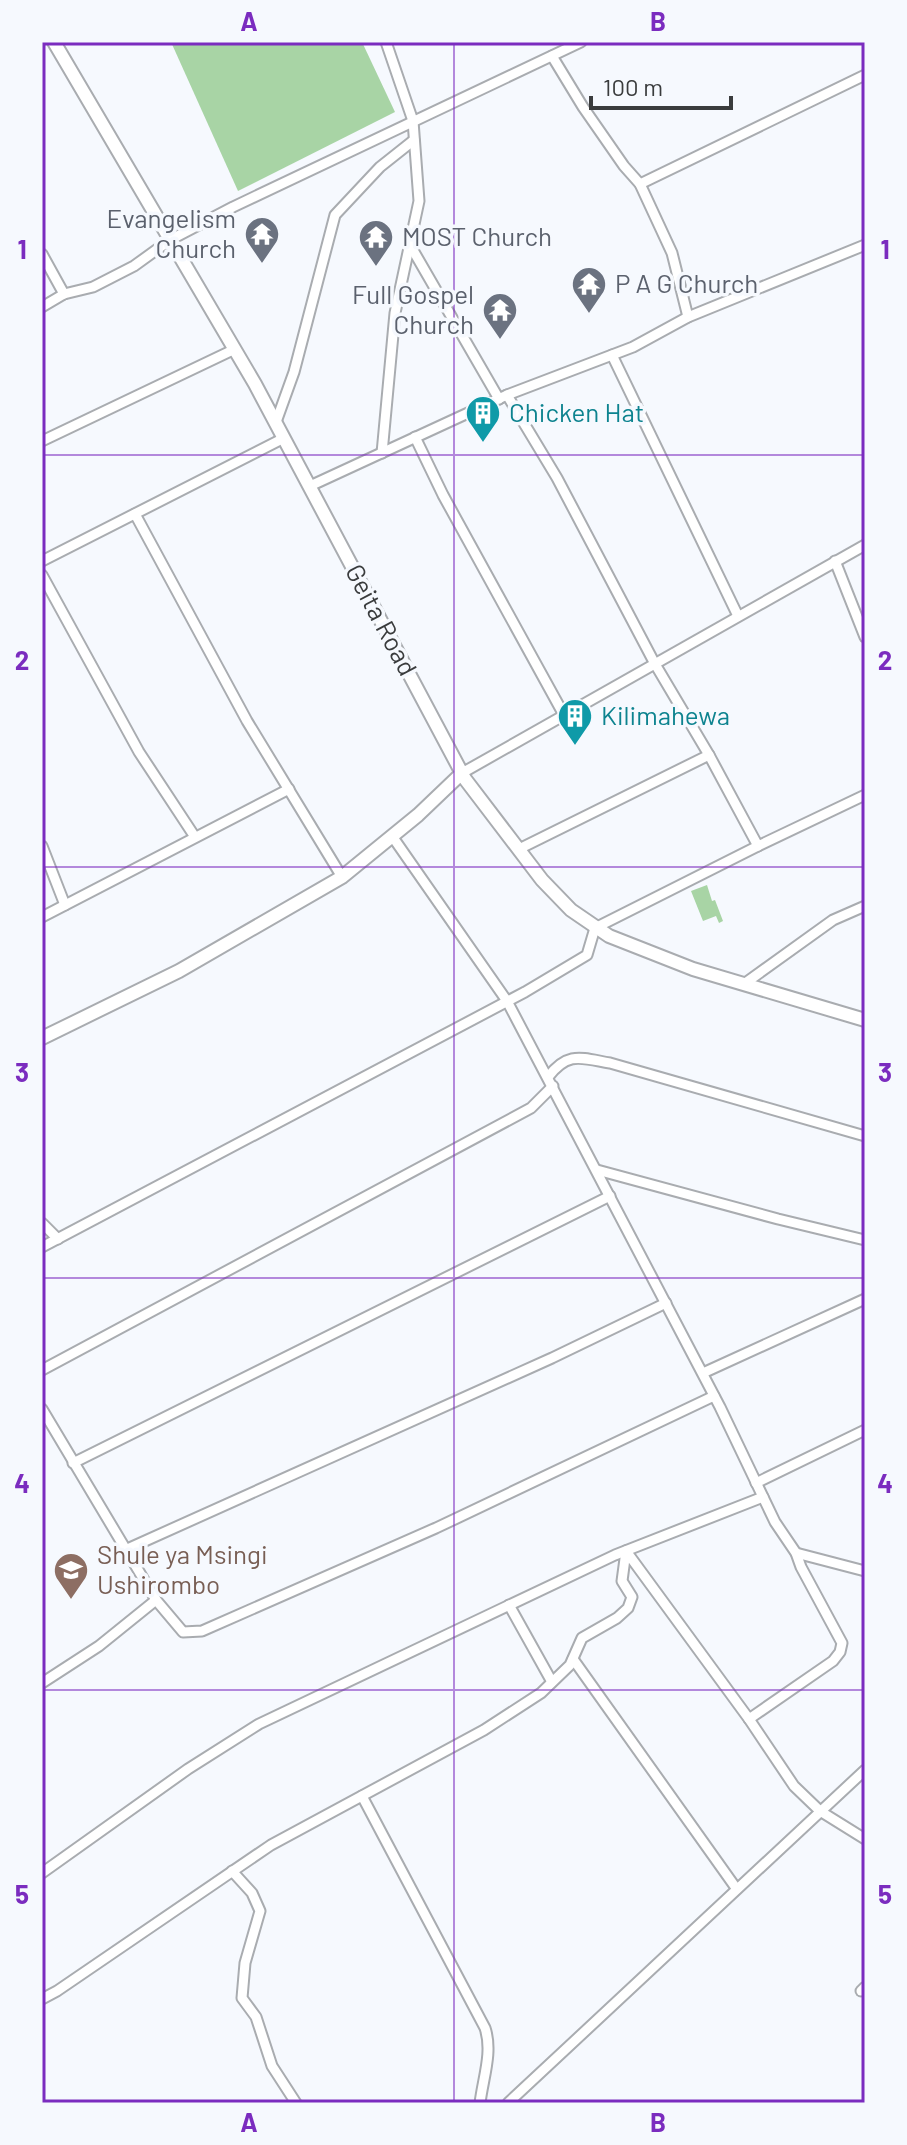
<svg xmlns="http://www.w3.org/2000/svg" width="907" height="2145" font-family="Barlow,sans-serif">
<rect width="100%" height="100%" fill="#f6f9fe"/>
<g fill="#a8d4a5">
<polygon points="171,42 362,42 395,112 238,191"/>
<polygon points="707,885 712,901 715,900 723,921 719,923 716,916 703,921 691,891"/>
</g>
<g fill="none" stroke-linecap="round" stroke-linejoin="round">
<g stroke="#a9acb0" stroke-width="13">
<g id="street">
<polyline points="552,56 583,107 624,166 640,184 672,253 688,317"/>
<polyline points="640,184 865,75"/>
<polyline points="410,245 499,399"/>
<polyline points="42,254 64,294"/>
<polyline points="42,307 64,294 93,287 134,266 170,240 233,207 581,42"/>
<polyline points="612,355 738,616"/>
<polyline points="507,395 557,478 655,664 709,755 758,846"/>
<polyline points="276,422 294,372 335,215 380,167 414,140"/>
<polyline points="415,437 443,495 564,715"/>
<polyline points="42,441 235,349"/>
<polyline points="382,453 395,313 419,201 413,121 386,42"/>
<polyline points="310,486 507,395 633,347 688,317 865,245"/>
<polyline points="135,514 247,721 342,877"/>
<polyline points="42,561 284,438"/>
<polyline points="835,561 865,637"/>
<polyline points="42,575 139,752 195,837"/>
<polyline points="462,773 865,545"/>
<polyline points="392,836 507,1001 720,1407 775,1522 796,1553 801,1567 842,1643 840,1652 833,1661 749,1719"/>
<polyline points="42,846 65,905"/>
<polyline points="519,849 709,755"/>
<polyline points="42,917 289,789"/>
<polyline points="744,984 833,920 865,906"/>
<path d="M548,1077C568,1051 581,1058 610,1063L865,1136"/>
<polyline points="597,1170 778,1219 865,1240"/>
<polyline points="42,1223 58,1239"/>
<polyline points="42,1247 525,992 587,955 595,928 758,846 865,795"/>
<polyline points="42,1370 531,1108 553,1086"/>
<polyline points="703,1373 865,1299"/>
<polyline points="42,1409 156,1600 183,1632 202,1631 436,1528 714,1396"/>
<polyline points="73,1463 610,1196"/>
<polyline points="756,1483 865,1430"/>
<polyline points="125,1550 552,1358 666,1303"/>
<polyline points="626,1551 749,1719 794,1786 820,1811 865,1839"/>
<polyline points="796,1553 865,1571"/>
<polyline points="509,1605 552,1682"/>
<polyline points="573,1659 736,1888"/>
<polyline points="42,1683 99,1646 156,1600"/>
<path d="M362,1796L485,2028C493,2052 483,2078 480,2103"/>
<polyline points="232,1871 252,1893 260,1911 245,1963 242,1998 256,2017 272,2066 296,2103"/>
<polyline points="42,1873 188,1769 259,1724 615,1555 763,1497"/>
<polyline points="861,1991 865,1987"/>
<polyline points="42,1999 57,1991 271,1845 484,1730 541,1693 570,1665 582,1638 617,1618 628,1608 632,1597 622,1581 626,1551"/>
<polyline points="508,2103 865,1770"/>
</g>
</g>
<g stroke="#a9acb0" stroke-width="16">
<g id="secondary">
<polyline points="54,42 255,384 465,779 542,880 571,910 609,936 693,969 865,1020"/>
<polyline points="42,1038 179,971 342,877 418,815 462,773"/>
</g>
</g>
<use href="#street" stroke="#fff" stroke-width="9"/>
<use href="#secondary" stroke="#fff" stroke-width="12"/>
</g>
<path fill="none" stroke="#7b2cbf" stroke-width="2" stroke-opacity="0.55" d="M454,42V2103M42,455H865M42,867H865M42,1278H865M42,1690H865"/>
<defs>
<g id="temple-pin" transform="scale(1.8)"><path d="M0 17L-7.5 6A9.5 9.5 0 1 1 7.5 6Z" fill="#6b7280" stroke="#f6f9fe"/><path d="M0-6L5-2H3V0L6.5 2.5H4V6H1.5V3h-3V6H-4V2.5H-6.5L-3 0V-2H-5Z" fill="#fff"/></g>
<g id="building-pin" transform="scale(1.8)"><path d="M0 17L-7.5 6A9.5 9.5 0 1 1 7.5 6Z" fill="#0f9aa8" stroke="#f6f9fe"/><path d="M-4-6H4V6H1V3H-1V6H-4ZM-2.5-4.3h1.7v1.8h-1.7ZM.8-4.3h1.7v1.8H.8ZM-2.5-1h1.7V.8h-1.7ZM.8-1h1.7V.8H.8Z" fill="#fff"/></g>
<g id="school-pin" transform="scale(1.8)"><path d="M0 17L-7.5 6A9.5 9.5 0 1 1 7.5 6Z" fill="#8d6e63" stroke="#f6f9fe"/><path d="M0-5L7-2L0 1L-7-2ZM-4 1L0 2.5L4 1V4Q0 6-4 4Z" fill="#fff"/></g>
</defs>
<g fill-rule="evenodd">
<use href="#temple-pin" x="262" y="234"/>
<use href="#temple-pin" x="376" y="237"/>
<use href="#temple-pin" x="589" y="284"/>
<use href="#temple-pin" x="500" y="310"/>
<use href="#building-pin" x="483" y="413"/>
<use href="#building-pin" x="575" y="716"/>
<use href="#school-pin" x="71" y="1570"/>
</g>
<g text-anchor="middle" stroke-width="7" stroke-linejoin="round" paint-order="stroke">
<g font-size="26" fill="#5b616d" stroke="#f6f9fe" text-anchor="end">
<text x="236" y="228">Evangelism<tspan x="236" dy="30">Church</tspan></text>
<text x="402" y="246" text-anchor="start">MOST Church</text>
<text x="615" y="293" text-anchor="start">P A G Church</text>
<text x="474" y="304">Full Gospel<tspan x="474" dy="30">Church</tspan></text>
</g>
<g font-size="26" fill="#0d838f" stroke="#f6f9fe" text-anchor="start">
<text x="509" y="422">Chicken Hat</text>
<text x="601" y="725">Kilimahewa</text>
</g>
<g font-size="26" fill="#3a3c3d" stroke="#f6f9fe">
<text transform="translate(381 620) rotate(62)" y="9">Geita Road</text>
</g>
<g font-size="26" fill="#785e54" stroke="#f6f9fe" text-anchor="start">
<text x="97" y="1564">Shule ya Msingi<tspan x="97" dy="30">Ushirombo</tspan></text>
</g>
</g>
<rect width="907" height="2145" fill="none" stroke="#f6f9fe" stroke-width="88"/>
<path d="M591 96v12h140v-12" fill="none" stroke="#3a3c3d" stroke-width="4"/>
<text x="603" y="96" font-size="24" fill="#3a3c3d" stroke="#f6f9fe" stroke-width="6" paint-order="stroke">100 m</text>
<rect x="44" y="44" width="819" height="2057" fill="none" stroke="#7b2cbf" stroke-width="3"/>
<g font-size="26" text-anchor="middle" font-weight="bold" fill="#7b2cbf">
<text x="249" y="31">A</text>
<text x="658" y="31">B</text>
<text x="22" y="259">1</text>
<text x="885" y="259">1</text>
<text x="22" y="670">2</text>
<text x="885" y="670">2</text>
<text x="22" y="1082">3</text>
<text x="885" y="1082">3</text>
<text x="22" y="1493">4</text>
<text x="885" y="1493">4</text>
<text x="22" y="1904">5</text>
<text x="885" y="1904">5</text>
<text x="249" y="2132">A</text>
<text x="658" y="2132">B</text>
</g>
</svg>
